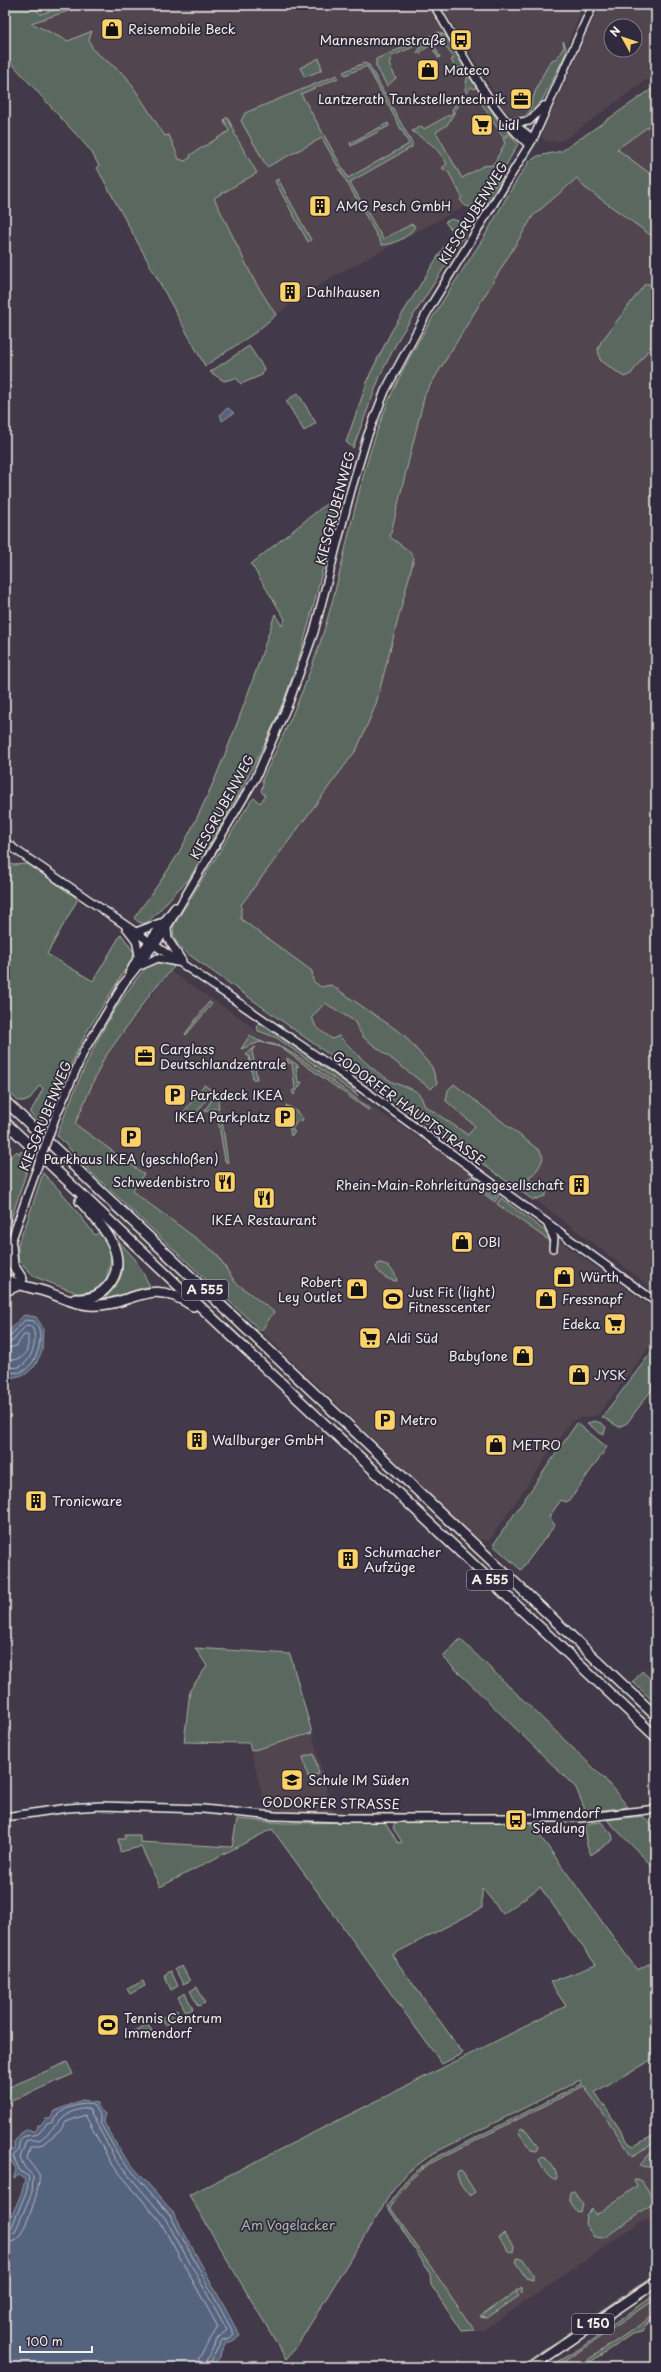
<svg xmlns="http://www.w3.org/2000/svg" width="661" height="2372" font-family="'Playpen Sans',sans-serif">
<rect width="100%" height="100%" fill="#433948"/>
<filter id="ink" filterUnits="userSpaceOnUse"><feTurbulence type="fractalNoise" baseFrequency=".025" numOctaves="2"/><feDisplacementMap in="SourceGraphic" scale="8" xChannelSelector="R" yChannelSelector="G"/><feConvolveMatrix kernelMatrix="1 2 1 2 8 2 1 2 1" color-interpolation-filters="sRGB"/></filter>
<g filter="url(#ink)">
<g fill="#514450" fill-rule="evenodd">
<polygon points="33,5 429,5 497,119 517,140 518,145 465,206 325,281 276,315 254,280 214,198 234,133 185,161 179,159 169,135 166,136 126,76 93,50 89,40 68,41 31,23 39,14"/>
<polygon points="441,5 584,5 566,47 529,117 520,119 511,116 504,109"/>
<path d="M600,5H656V73L567,138L557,142L545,141L542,138V134ZM611,26H635V50H611Z"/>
<polygon points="656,121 656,1291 205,950 231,912 415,385 533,216 577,177"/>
<polygon points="170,971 242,1019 260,1034 277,1038 387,1117 471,1172 551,1235 656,1310 656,1338 598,1415 572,1420 489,1541 475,1538 261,1331 274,1312 235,1281 216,1253 132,1191 144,1174 75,1124 103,1060"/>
<polygon points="312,1733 333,1813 266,1810 251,1751"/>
<polygon points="584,2086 632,2156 656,2142 656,2219 642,2221 484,2330 474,2330 390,2207 411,2179 429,2164"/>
<polygon points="656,2299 656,2318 648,2323 642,2332 632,2334 583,2367 556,2367"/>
</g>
<g fill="#5a695f" stroke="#a7ada4">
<polygon points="5,5 33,5 40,14 71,5 87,5 31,23 68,41 92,31 89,40 93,50 126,76 165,136 169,135 179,159 185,161 191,157 190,155 229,131 224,120 227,117 235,132 234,133 257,173 214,198 254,280 276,315 256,332 205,366 97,168 99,166 91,151 5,56"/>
<polygon points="439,32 447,37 466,67 460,69 455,67 451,60 454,58 441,40 442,35 439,34 438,40 434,38 392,56 389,64 396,78 387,86 376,66 376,59"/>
<path d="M563,41L566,47V53L537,111L528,118L525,117C526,115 529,112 530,110C533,94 542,74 552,60L557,58L564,47Z"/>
<polygon points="433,43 440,57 438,58 431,45 420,52 421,54 417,53 420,48"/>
<polygon points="319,58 322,70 305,77 300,68"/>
<path d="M364,63L369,65L412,143V147L350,182L383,239L412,224L415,226C410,237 393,245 382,245L380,241L322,138L267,167L241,121L245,113L337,75L338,78L301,94L348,178L409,144L367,66L345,75L343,72Z"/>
<polygon points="470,75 477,86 474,89 471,87 467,93 465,90 467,78"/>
<path d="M656,86V121L617,149L656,178V239L584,187L577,178L533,216L425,394L390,537L409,551L414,558L376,704L357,749L241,905V919L312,971L313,981L321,987L331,985L404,1035L432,1067L437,1083L431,1089L363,1037L354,1021L325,1003L312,1017L316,1027L332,1039L339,1036C355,1052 371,1070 391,1081C405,1089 420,1086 424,1105L468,1135L475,1126L446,1101L448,1090L454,1084L540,1151L543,1157C541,1165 536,1174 528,1177L532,1181L545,1186L547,1192L545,1196L533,1200L188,954C178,945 171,939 174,925L251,801L254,798L260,803L265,796L261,791L263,784L262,780C282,738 302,696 317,652C342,580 352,503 377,431C401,361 444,299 484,237C499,212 512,185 530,161L538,156L562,151Z"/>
<polygon points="481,94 497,119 509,133 503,137 478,98 478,95"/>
<path d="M457,102L459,105L447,125L436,132L462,178L483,166L493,165L505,143L503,139L510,134L518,144L495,185L471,207C465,207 463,204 460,199L462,197L449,173L442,168L447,164C434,143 430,144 412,131L422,126L424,129L453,113L452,110Z"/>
<polygon points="388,123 389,126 351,146 350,143"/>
<polygon points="504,176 485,209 479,213 477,204"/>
<polygon points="278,179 311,240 308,242 275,181"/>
<polygon points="452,219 458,221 464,228 463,238 399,338 381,374 353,448 346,442 370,374 391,332 453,232 445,222"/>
<polygon points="645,284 656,284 656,339 631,374 624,377 600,360 598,349 601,342"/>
<polygon points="249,346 264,368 262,375 241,384 236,378 224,381 210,372"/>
<polygon points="298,393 316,423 304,431 286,401"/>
<path d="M341,492C324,561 310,633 284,700C258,764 223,823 187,882C176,889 152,922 145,923C140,924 137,921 134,918C151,894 169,871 183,845C222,772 249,693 275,614L282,626L285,619L251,564Z"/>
<polygon points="5,859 13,865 28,864 78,899 47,954 93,981 121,934 135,954 87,1031 45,1119 38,1122 30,1113 43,1089 40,1085 28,1101 18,1101 5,1088"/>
<path d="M156,960L168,963L174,967L153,990L103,1060L75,1124L144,1174L132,1191L216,1253L235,1282L274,1312L261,1331L93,1174L57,1135C77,1084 96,1034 129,989C137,978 144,968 156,960Z"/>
<polygon points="209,1002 212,1004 186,1035 185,1034"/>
<polygon points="261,1023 349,1084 358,1096 277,1038 258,1031 257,1025"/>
<path d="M250,1035C258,1044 272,1042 281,1047C312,1063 342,1089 370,1109L368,1110L280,1047L260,1042L241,1049Z"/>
<polygon points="256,1047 252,1050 257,1079 253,1079 249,1056 246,1055 250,1050"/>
<polygon points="287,1058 299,1066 296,1067 298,1082 302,1082 294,1095 292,1091 295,1089 292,1063 288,1063"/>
<polygon points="204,1085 213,1091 191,1120 183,1113"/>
<polygon points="217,1093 219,1108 204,1111"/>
<polygon points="286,1105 295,1110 303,1119 302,1122 298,1120 292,1129 295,1132 291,1136"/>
<polygon points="217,1113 221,1113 228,1163 225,1161"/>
<polygon points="17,1151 19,1154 21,1151 30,1161 5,1238 5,1162"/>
<polygon points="43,1173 64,1195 95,1235 100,1232 111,1249 110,1264 106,1279 93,1291 77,1293 35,1277 18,1260 18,1243 27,1222"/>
<polygon points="473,1176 499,1196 495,1202 465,1180"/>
<polygon points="501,1198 545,1231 550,1238 547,1239 497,1204"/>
<path d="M115,1237L135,1259L150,1286L103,1300C127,1276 126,1269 115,1237Z"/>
<path d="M379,1263C387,1263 396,1272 397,1281C389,1281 379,1275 376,1267Z"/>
<polygon points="656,1346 656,1384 627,1423 619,1427 602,1417"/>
<polygon points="595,1421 601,1423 606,1427 604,1434 601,1434 587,1423"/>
<polygon points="577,1423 607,1447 570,1500 566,1502 561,1500 549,1517 555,1525 521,1570 493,1545"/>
<polygon points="460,1639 604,1778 628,1807 586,1812 576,1788 443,1657"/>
<polygon points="195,1648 290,1654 312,1733 251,1751 249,1743 184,1742 190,1690 207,1666"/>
<polygon points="642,1671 656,1684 656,1704 633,1682"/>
<polygon points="314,1754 319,1774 308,1777 303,1757"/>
<polygon points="643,1816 656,1830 656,1870 607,1820"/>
<polygon points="237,1819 284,1823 385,1822 398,1843 402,1842 393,1828 395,1822 530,1822 637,1970 656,1960 656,2057 595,2092 629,2143 634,2146 656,2134 656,2142 632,2156 584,2086 429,2164 411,2179 390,2207 474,2330 461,2331 431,2285 430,2273 387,2206 409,2177 431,2160 582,2084 580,2080 432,2154 407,2173 391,2193 295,2349 286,2359 189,2195 566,2006 550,1982 596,1965 540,1887 503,1914 482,1888 482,1908 392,1955 463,2053 442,2064 272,1829 160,1887 140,1845 140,1847 120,1852 118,1839 125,1839 125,1835 140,1835 140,1842 232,1847"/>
<polygon points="601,1822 612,1834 613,1840 591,1855 586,1842 585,1827 591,1823"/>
<polygon points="182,1966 190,1981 183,1984 175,1969"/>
<polygon points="171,1971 178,1986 171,1990 164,1975"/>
<polygon points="143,1981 145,1986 130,1994 127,1989"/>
<polygon points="197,1987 205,2003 198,2006 190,1991"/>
<polygon points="185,1993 193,2009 186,2012 178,1997"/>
<polygon points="177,2010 180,2018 165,2025 161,2018"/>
<polygon points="148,2024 152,2031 137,2039 133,2032"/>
<polygon points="67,2062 73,2074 5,2104 5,2089"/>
<polygon points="521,2128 526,2130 538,2146 536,2151 531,2150 519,2133"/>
<polygon points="656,2147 656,2168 639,2166"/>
<path d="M541,2157C549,2158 557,2171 557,2178L555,2180C548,2179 541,2166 539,2160Z"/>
<path d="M460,2171L463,2173L475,2192L471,2195C465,2192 457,2180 457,2173Z"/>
<polygon points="637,2179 642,2181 653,2198 651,2205 604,2238 594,2237 585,2224 586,2215 592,2209 596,2215 637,2186 634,2180"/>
<polygon points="573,2191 583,2205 581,2212 576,2211 569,2199 570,2192"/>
<polygon points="505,2233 514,2247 513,2252 508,2251 499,2238"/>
<polygon points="517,2258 523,2259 533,2274 533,2280 526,2278 516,2263"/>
<polygon points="656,2274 656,2277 532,2361 524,2367 519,2367"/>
<polygon points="522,2287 522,2293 517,2292 519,2296 487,2318 480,2317"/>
<polygon points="656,2294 656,2299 556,2367 548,2367 579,2349"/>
<polygon points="656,2314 656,2318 648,2323 642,2332 632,2334 583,2367 577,2367"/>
</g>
<g fill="#55637e" stroke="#959ca8">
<polygon points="228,408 234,413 222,421 220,414"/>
<polygon points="472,1179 495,1195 495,1198 493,1198 471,1181"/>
<path d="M24,1315L36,1317L43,1328L42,1351L35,1366L26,1374L11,1378L5,1374C5,1344 0,1337 24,1315Z"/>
<path d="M82,2100L98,2103V2108L105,2114L103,2121L122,2154L173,2212L240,2336L231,2342H226L221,2352L220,2357L211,2367H5V2236C9,2215 22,2199 25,2179L19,2175L14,2178L16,2169L11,2161L5,2159V2151L14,2150V2142L21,2133L28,2129L35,2132L38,2125H41L46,2119H50L55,2111Z"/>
</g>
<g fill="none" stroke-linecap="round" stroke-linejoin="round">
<g stroke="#b4b8be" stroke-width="1">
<path d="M5,1338L9,1337L25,1320L34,1321C35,1323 38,1326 39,1329C43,1341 36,1365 23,1371C16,1374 12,1372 5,1371"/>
<path d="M5,1343L13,1341L26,1325L31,1326C39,1336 33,1360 21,1366C15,1369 11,1367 5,1366"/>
<path d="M5,1349L16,1346L24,1335H28C29,1355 24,1361 5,1360"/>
<path d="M5,2232L11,2229L27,2190L29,2177L20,2171L13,2156L18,2151C20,2131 25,2138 38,2134L47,2124L53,2122C54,2120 56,2116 58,2114C66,2107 84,2102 93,2105L100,2116V2123L119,2156L170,2215L234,2334L230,2338L222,2340L208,2367"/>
<path d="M5,2237L15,2232L32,2192L33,2176L25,2168L20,2158L26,2141C31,2138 35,2142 41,2139C55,2129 67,2106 89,2109L115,2159L165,2218L227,2330L218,2338L203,2367"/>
<path d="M5,2243C9,2243 13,2242 17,2239C25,2232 42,2185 39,2174L27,2159L30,2147L43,2144L60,2130L66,2122L85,2115L111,2163L160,2221L218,2327L199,2358L197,2367"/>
</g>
<g stroke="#f4f1e8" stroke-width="10">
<g id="secondary">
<path d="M434,5C463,53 487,108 529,145"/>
<polyline points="511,122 533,139"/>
<polyline points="512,123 529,121 544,106"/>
<polyline points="7,844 331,1066 656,1302"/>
<polyline points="126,927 136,940 139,955"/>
<polyline points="167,928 168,939 182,961"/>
<polyline points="136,932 160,923"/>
<polyline points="142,965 158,958 177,962"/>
<polyline points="129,974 139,955 175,907"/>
<polyline points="121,987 161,937 256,777 289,702 314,632 351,490 367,437 385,391 430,307 533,139 593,5"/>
<polyline points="55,1118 84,1051 123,985"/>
<polyline points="548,1225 554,1238 553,1248"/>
<polyline points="5,1259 32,1182"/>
<polyline points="5,1817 68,1808 101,1806 203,1809 275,1816 346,1818 580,1818 656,1809"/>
</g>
</g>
<g stroke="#f4f1e8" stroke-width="12">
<g id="highway">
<polyline points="5,846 11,847"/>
<polyline points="5,1101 656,1716"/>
<polyline points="5,1122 656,1737"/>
<polyline points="11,1245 13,1265 22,1279"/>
<path d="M5,1278C16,1285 28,1287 40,1290C56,1294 71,1304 89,1305C133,1308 146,1274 193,1306"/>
<polyline points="5,1291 19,1285"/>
<path d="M75,1299C88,1300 100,1296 108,1286C133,1256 100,1223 80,1201"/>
<polyline points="531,2367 656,2282"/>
</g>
</g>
<use href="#secondary" stroke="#2f2a3d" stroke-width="7"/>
<use href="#highway" stroke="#2f2a3d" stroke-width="9"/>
<g stroke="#f4f1e8" stroke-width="10" stroke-linecap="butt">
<polyline id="secondary-bridge" points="32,1182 55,1118"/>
</g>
<use href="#secondary-bridge" stroke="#2f2a3d" stroke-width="7"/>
</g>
</g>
<defs>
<g id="shop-square" transform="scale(1.15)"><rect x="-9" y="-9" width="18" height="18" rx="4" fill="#ffd166" stroke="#2f2a3d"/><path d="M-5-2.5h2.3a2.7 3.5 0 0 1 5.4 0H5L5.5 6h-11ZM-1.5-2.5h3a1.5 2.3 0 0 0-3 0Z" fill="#111"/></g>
<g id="bus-square" transform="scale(1.15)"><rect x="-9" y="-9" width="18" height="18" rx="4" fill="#ffd166" stroke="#2f2a3d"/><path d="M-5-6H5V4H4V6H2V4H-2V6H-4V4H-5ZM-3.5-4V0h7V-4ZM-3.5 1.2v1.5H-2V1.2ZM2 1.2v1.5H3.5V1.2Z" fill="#111"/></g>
<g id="office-square" transform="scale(1.15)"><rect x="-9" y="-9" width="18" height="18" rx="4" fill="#ffd166" stroke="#2f2a3d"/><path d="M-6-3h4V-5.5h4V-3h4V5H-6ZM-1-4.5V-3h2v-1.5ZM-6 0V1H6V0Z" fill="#111"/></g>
<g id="supermarket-square" transform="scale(1.15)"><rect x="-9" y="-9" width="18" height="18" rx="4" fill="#ffd166" stroke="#2f2a3d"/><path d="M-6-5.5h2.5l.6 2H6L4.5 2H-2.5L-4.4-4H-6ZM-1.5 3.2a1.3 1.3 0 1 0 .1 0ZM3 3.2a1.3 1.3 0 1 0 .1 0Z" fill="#111"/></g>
<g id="building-square" transform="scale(1.15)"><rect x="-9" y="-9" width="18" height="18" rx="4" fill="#ffd166" stroke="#2f2a3d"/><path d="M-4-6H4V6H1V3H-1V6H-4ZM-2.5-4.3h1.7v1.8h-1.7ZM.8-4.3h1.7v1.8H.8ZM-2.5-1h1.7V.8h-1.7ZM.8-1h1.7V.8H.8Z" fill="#111"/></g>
<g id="parking-square" transform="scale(1.15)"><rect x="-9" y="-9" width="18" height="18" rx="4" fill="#ffd166" stroke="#2f2a3d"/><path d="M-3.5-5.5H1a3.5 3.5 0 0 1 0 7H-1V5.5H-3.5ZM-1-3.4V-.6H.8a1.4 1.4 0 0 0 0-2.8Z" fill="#111"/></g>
<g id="restaurant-square" transform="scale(1.15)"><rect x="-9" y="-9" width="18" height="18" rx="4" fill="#ffd166" stroke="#2f2a3d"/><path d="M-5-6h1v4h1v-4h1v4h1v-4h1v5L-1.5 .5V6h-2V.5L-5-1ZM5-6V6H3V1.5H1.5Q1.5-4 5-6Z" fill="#111"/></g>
<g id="stadium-square" transform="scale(1.15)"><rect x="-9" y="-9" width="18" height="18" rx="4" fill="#ffd166" stroke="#2f2a3d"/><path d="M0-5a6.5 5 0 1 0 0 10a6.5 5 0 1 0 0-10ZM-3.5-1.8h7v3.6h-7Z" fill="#111"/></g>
<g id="school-square" transform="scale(1.15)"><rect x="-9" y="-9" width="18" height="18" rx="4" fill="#ffd166" stroke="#2f2a3d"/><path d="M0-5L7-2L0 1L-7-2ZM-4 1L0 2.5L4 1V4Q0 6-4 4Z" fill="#111"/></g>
</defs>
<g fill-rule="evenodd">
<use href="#shop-square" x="112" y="29"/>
<use href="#bus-square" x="461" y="40"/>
<use href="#shop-square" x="428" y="70"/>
<use href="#office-square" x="521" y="99"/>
<use href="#supermarket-square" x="482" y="125"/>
<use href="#building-square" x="320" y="206"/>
<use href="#building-square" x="290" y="292"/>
<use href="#office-square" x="145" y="1056"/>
<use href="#parking-square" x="175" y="1095"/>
<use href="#parking-square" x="285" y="1117"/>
<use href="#parking-square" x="131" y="1137"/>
<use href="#restaurant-square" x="225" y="1182"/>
<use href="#building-square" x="579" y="1185"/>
<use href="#restaurant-square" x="264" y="1198"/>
<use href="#shop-square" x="462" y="1242"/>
<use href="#shop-square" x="564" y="1277"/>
<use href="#shop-square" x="357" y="1289"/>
<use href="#stadium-square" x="393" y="1299"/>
<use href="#shop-square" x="546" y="1299"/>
<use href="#supermarket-square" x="615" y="1324"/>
<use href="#supermarket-square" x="370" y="1338"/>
<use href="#shop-square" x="523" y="1356"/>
<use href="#shop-square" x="579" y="1375"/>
<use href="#parking-square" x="385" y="1420"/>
<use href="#building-square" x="197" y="1440"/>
<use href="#shop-square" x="496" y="1445"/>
<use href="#building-square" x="36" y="1501"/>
<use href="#building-square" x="348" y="1559"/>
<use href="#school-square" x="292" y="1780"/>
<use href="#bus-square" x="516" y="1820"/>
<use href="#stadium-square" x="108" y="2025"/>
</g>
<g text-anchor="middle" stroke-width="3.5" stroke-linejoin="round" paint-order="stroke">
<g fill="#2f2a3d" stroke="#b9b5b5" stroke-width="1">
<rect x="182" y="1280" width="46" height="20" rx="3"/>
<rect x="467" y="1570" width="46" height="20" rx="3"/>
<rect x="572" y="2314" width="42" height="20" rx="3"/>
</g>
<g font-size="12" font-weight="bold" fill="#f4f1e8">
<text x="205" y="1294">A 555</text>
<text x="490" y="1584">A 555</text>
<text x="593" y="2328">L 150</text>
</g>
<g font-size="13" fill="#f4f1e8" stroke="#2f2a3d" text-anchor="start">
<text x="128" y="34">Reisemobile Beck</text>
<text x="446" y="45" text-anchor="end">Mannesmannstraße</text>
<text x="444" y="75">Mateco</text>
<text x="506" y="104" text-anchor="end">Lantzerath Tankstellentechnik</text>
<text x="498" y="130">Lidl</text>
<text x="336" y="211">AMG Pesch GmbH</text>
<text x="306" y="297">Dahlhausen</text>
<text x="160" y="1054">Carglass<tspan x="160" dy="15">Deutschlandzentrale</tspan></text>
<text x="190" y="1100">Parkdeck IKEA</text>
<text x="270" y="1122" text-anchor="end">IKEA Parkplatz</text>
<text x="131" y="1164" text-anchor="middle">Parkhaus IKEA (geschloßen)</text>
<text x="210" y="1187" text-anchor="end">Schwedenbistro</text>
<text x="564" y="1190" text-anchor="end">Rhein-Main-Rohrleitungsgesellschaft</text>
<text x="264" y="1225" text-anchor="middle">IKEA Restaurant</text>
<text x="478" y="1247">OBI</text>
<text x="580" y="1282">Würth</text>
<text x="342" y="1287" text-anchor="end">Robert<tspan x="342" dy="15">Ley Outlet</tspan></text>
<text x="408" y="1297">Just Fit (light)<tspan x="408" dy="15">Fitnesscenter</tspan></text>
<text x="562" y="1304">Fressnapf</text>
<text x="600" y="1329" text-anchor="end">Edeka</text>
<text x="386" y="1343">Aldi Süd</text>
<text x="508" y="1361" text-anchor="end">Baby1one</text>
<text x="594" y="1380">JYSK</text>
<text x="400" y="1425">Metro</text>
<text x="212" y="1445">Wallburger GmbH</text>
<text x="512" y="1450">METRO</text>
<text x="52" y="1506">Tronicware</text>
<text x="364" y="1557">Schumacher<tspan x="364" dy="15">Aufzüge</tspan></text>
<text x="308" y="1785">Schule IM Süden</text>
<text x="532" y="1818">Immendorf<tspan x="532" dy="15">Siedlung</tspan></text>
<text x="124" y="2023">Tennis Centrum<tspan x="124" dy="15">Immendorf</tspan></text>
</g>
<g font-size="13" fill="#f4f1e8" stroke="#2f2a3d">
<text transform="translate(473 213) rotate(-58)" y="5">KIESGRUBENWEG</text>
<text transform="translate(335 508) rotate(-75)" y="5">KIESGRUBENWEG</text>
<text transform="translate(222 807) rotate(-61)" y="5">KIESGRUBENWEG</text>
<text transform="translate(409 1108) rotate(36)" y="5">GODORFER HAUPTSTRASSE</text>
<text transform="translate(45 1116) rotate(-68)" y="5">KIESGRUBENWEG</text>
<text transform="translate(331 1803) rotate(1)" y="5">GODORFER STRASSE</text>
</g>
<g font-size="13" fill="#afb4aa" stroke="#2f2a3d">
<text x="288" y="2230">Am Vogelacker</text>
</g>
</g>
<rect width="661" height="2372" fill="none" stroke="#2f2a3d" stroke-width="20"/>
<rect x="10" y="10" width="641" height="2352" fill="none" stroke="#f4f1e8" stroke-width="1.5" filter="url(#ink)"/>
<g transform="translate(623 38) rotate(310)"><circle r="19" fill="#2f2a3d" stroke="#7e7a81"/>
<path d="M0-3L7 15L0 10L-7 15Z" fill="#ffd166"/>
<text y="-6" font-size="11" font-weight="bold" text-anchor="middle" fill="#f4f1e8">N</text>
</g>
<path d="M20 2346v6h72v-6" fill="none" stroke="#f4f1e8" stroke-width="2"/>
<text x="26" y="2346" font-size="12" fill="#f4f1e8" stroke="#2f2a3d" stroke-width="3" paint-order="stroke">100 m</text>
</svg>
